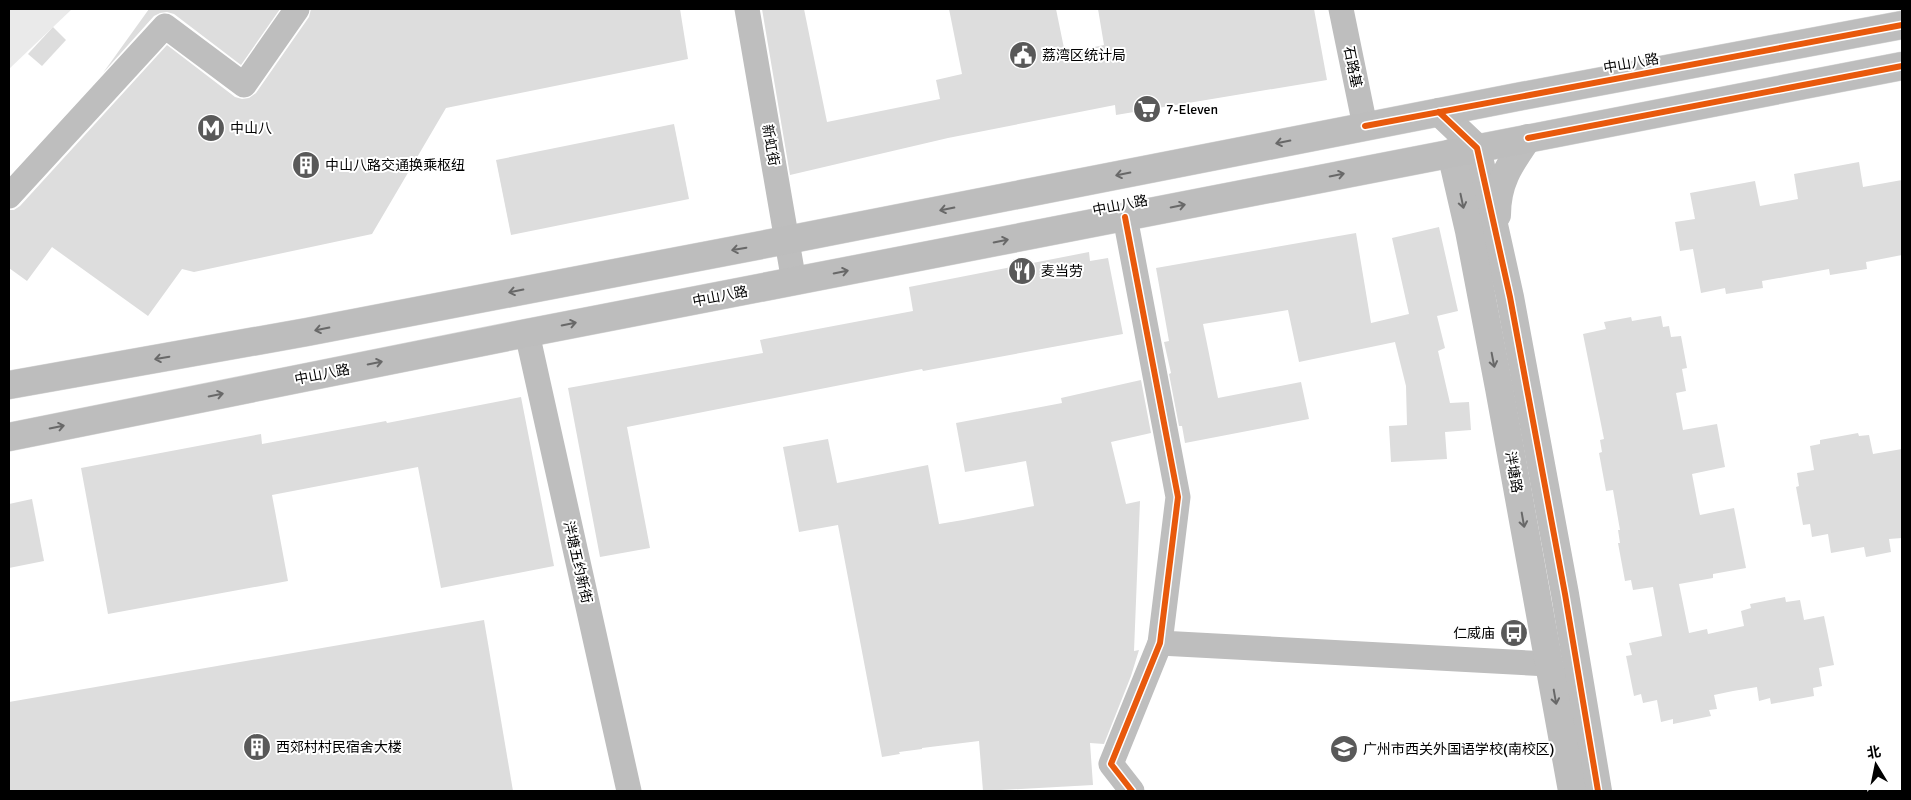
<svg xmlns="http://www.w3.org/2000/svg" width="1911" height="800" font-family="Signika,'Noto Sans SC',sans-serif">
<rect width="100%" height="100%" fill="#fff"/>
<polygon fill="#eaeaea" points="9,9 72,9 9,69"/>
<g fill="#ddd">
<polygon points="149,9 280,9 241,65 174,14 167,12 160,13 154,16 103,73"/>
<polygon points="311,9 680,9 688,59 446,108 372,234 194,272 182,269 148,316 52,247 27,281 9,268 9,210 14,210 20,206 167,45 235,97 242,99 249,98 256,93 309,17"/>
<polygon points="762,9 804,9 827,122 940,99 936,80 962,74 949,9 1056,9 1065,53 1104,45 1098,9 1314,9 1327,80 1116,115 1115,105 948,138 790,175"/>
<polygon points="53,27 66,40 42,66 28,54"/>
<polygon points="674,124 689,199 511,235 496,160"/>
<polygon points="1859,162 1863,187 1902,180 1902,255 1866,262 1867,269 1830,275 1829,269 1762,281 1763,288 1726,294 1725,288 1701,293 1693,249 1680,251 1675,222 1695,219 1690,193 1755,181 1760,206 1798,199 1794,174"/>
<polygon points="1439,227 1458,311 1437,316 1445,348 1438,351 1450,403 1469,402 1471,430 1445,432 1447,459 1391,462 1389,426 1407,425 1406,386 1395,342 1299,362 1288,310 1203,324 1218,398 1301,382 1309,419 1185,443 1182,426 1179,426 1169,374 1171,373 1164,342 1169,341 1156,268 1356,233 1371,323 1409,314 1392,238"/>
<polygon points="1089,252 1090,261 1108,258 1123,334 923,371 922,369 627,427 650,548 600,557 568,388 763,353 760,340 913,311 909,287"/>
<polygon points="1661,316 1663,327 1669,326 1671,337 1681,336 1687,368 1682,369 1686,391 1676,393 1683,430 1717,424 1725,467 1692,474 1699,511 1700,515 1734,508 1746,568 1713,574 1713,578 1679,584 1689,633 1707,629 1708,634 1744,626 1741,611 1751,608 1750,604 1785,597 1786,602 1800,600 1804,620 1824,616 1834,665 1819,668 1822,686 1813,688 1814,696 1771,704 1770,698 1759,701 1757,687 1733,691 1714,695 1717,709 1709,710 1711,716 1673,724 1673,719 1661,722 1657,700 1643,703 1641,694 1634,696 1626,656 1632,655 1629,643 1662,636 1653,587 1633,590 1631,580 1625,581 1618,543 1620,543 1618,530 1620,530 1613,490 1606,491 1599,453 1602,452 1600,440 1604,439 1583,334 1606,329 1604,322 1631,317 1632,321"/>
<polygon points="1141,380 1151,433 1111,442 1126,504 1140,501 1134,651 1139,650 1131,676 1104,744 1090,743 1093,785 983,791 979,741 922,748 922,749 899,752 900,754 882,757 838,525 799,532 783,447 828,439 837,483 928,465 939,524 963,520 1034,506 1026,461 965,472 956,423 1062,403 1061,398"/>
<polygon points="521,397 554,566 441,588 418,467 272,495 288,581 108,614 81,468 261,434 262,444 386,421 387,423"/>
<polygon points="1858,433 1859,436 1869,435 1873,454 1902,449 1902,538 1889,539 1891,552 1866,557 1864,547 1831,553 1828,534 1812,537 1810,524 1803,525 1796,487 1799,486 1797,473 1814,470 1810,446 1820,444 1820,440"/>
<polygon points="32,499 44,561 9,568 9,504"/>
<polygon points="484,620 513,791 9,791 9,702"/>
</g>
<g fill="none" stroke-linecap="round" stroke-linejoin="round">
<g stroke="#dbdbdb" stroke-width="29">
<g id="primary">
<polyline points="9,385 307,332 787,240 1522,96 1902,25"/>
<polyline points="9,437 527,333 1902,66"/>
</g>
</g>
<g stroke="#bebebe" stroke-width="25">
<polyline points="747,9 794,282"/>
<polyline points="1341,9 1365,126"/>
<polyline points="9,196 165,26 244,85 297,9"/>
<polyline points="1125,217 1178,497 1160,643 1111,764 1132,791"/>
<polyline points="527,333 629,791"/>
<polyline points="1160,643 1549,664"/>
</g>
<g stroke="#bebebe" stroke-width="28">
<polyline points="1439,112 1477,148 1510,297 1565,594 1598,791"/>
<polyline points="1451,153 1469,231 1499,388 1572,791"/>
<path d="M1497,215C1497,182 1510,164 1528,138"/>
</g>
<use href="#primary" stroke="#bdbdbd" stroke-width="28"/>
<g stroke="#fff" stroke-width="9">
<g id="cycleway">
<polyline points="1439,112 1477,148 1510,297 1565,594 1598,791"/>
<polyline points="1365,126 1902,25"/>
<polyline points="1528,138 1902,66"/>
<polyline points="1125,217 1178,497 1160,643 1111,764 1132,791"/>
</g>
</g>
<use href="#cycleway" stroke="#e8590c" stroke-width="6"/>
</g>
<defs><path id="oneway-shaft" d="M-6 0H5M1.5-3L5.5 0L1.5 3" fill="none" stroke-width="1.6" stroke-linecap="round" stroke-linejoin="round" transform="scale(1.25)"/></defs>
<g stroke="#686868">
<use href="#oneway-shaft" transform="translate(1283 142) rotate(169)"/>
<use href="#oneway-shaft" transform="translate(1123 174) rotate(169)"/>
<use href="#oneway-shaft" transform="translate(1337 175) rotate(-11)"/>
<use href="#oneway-shaft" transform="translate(1462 201) rotate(78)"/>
<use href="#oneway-shaft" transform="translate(1178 206) rotate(-11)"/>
<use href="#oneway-shaft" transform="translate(947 209) rotate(169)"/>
<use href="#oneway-shaft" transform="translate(1001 241) rotate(-11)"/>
<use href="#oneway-shaft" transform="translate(739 249) rotate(170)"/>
<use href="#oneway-shaft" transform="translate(841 272) rotate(-11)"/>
<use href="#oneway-shaft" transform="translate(516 291) rotate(169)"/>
<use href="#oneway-shaft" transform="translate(569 324) rotate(-11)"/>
<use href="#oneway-shaft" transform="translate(322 329) rotate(169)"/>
<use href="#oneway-shaft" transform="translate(162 358) rotate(170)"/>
<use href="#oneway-shaft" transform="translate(1493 360) rotate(79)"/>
<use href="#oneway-shaft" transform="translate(375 363) rotate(-11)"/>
<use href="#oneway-shaft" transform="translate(216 395) rotate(-11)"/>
<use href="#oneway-shaft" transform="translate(57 427) rotate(-11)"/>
<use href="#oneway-shaft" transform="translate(1523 520) rotate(80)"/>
<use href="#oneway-shaft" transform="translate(1555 697) rotate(80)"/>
</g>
<defs>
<g id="civic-disc" transform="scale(1.4375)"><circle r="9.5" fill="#595959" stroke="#fff"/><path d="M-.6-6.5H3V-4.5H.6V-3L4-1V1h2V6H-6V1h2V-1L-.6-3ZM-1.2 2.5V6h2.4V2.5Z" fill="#fff"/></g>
<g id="supermarket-disc" transform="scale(1.4375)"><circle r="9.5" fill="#595959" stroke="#fff"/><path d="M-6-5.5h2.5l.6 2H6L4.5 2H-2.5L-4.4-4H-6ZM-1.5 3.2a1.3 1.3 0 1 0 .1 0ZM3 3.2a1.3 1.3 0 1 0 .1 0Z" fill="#fff"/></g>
<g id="metro-disc" transform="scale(1.4375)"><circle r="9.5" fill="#595959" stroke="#fff"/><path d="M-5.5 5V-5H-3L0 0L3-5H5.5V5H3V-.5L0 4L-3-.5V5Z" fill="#fff"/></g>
<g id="building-disc" transform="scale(1.4375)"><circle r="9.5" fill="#595959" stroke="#fff"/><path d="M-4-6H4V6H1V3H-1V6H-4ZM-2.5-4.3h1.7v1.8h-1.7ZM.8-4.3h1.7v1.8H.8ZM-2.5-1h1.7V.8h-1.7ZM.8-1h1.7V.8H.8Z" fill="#fff"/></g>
<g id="restaurant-disc" transform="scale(1.4375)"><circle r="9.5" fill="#595959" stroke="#fff"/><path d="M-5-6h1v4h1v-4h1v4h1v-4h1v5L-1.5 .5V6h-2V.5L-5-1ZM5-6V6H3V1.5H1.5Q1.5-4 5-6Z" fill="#fff"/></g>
<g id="bus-disc" transform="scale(1.4375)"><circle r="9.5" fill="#595959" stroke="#fff"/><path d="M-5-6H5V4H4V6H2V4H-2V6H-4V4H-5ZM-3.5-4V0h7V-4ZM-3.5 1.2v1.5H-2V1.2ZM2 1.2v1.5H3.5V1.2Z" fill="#fff"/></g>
<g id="school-disc" transform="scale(1.4375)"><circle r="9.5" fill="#595959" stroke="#fff"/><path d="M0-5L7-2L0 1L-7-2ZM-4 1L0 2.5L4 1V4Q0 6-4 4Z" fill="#fff"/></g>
</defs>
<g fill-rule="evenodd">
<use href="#civic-disc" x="1023" y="55"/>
<use href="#supermarket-disc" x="1147" y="109"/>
<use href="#metro-disc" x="211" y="128"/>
<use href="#building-disc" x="306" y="165"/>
<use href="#restaurant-disc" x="1022" y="271"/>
<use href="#bus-disc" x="1514" y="633"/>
<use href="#building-disc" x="257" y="747"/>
<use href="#school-disc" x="1344" y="749"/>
</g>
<g text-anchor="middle" stroke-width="4" stroke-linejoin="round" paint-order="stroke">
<g font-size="14" fill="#000" stroke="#fff" text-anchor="start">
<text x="1042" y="60">荔湾区统计局</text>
<text x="1166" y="114">7-Eleven</text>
<text x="230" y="133">中山八</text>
<text x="325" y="170">中山八路交通换乘枢纽</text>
<text x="1041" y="276">麦当劳</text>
<text x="1495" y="638" text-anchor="end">仁威庙</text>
<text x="276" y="752">西郊村村民宿舍大楼</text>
<text x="1363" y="754">广州市西关外国语学校(南校区)</text>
</g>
<g font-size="14" fill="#000" stroke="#fff">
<text transform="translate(1631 63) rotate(-10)" y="5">中山八路</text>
<text transform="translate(1353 67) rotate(79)" y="5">石路基</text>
<text transform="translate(771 145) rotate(80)" y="5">新虹街</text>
<text transform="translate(1120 205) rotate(-11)" y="5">中山八路</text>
<text transform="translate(720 296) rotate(-11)" y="5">中山八路</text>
<text transform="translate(322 374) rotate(-11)" y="5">中山八路</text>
<text transform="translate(1514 472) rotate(80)" y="5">泮塘路</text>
<text transform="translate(578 562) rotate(77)" y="5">泮塘五约新街</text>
</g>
</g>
<rect width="1911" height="800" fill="none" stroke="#000000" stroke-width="20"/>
<g transform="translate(1876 765) rotate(350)" stroke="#ffffff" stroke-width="4" paint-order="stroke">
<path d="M0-4L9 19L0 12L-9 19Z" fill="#000000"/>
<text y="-8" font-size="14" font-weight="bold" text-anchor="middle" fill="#000000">北</text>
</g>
</svg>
